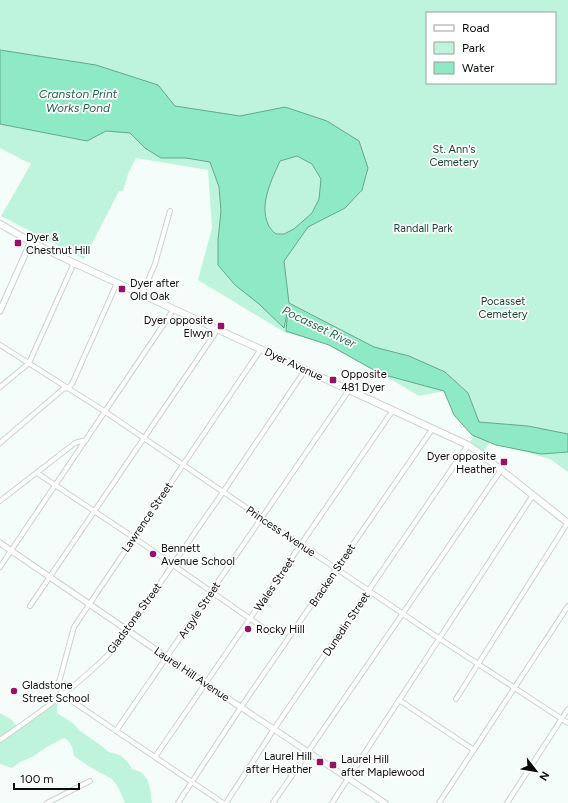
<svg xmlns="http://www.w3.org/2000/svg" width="568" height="803" font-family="Figtree,sans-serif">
<rect width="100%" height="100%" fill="#f4fdf9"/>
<g fill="#bef4dc" fill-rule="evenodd">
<path d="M0,0H568V472L550,459L490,442L482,454L468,446L473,437V434L454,408L444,391L419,396L331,344L286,333L198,280L212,228L208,170L136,158L128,174L123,191H119L84,259L1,216L31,164L0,148ZM427,13H555V83H427Z"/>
<path d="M62,696L57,706V713C65,718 75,723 80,731L103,747C109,755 115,752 121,756C127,760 129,764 132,769C134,770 136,770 138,771C150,776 151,793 152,803H125L118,787L112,779L90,767L74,756C73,748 71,741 64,738L45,748L32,757L20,762L12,768L0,764V713L12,720L17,727Z"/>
</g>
<path fill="#8eeac4" stroke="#66a78c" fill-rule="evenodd" d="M0,50L96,65L158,85L175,106L240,116L285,107L327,121L359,141L368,168L362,190L345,208L308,227L284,261L289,303L374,347L409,356L445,372L468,393L479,422L528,426L568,434V452L541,454L496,445L472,435L454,415L444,391L381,374L329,345L286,331L288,309L284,328L259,304L235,285L218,265V240L221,211L219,187L210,162L186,158H161L145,148L130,133L106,131L87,141L0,124ZM297,156L312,164L321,179L319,199L312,213L294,229L284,234H276C273,231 269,228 268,224C259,204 272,179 280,161Z"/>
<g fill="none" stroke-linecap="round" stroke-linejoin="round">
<g stroke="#cad3ce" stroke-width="6">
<g id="minor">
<polyline points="142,294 155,264 170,211"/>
<polyline points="0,345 104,411 440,639 568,723"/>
<polyline points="0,387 29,363 74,263"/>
<polyline points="0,443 63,389 68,388 72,384 117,283"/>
<polyline points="37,473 133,537 269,632"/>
<polyline points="0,501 75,443 86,440"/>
<polyline points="0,567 174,309"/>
<polyline points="30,606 218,329"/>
<polyline points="456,699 568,522"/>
<polyline points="399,700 474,750"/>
<polyline points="116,731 349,390"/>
<path d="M0,740C41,712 81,683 116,647L223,492L305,370"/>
<polyline points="155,757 393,410"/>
<polyline points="47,803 90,781"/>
<polyline points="178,803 241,707 433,428"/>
<polyline points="223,803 63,695 58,686 74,627 261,349"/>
<polyline points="226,803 274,729 468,445"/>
<polyline points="273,803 501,470"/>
<polyline points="332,803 533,495"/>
<polyline points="439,803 568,606"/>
<polyline points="507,803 568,709"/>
</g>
</g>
<g stroke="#cad3ce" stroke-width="7">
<g id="tertiary">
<polyline points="0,311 31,241"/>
<polyline points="0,543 206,684 385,803"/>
</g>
</g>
<g stroke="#cad3ce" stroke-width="8">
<polyline id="secondary" points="0,224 35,244 74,263 468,445 481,454 568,523"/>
</g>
<use href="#minor" stroke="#fff" stroke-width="4"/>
<use href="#tertiary" stroke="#fff" stroke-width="5"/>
<use href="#secondary" stroke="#fff" stroke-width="6"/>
</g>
<g fill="#961167" stroke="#fff" stroke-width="1.5">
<rect x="14" y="239" width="8" height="8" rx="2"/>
<rect x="118" y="285" width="8" height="8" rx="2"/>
<rect x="217" y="322" width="8" height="8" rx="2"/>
<rect x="329" y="376" width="8" height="8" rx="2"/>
<rect x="500" y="458" width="8" height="8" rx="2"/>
<circle cx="153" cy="554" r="4"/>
<circle cx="248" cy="629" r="4"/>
<circle cx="14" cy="691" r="4"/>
<rect x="316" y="758" width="8" height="8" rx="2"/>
<rect x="329" y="761" width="8" height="8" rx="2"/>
</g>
<g text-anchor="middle" stroke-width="3.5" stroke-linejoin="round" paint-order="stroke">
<g font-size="11" fill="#1b4334" stroke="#fff">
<text x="454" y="153">St. Ann's<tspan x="454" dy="13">Cemetery</tspan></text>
<text x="423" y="232">Randall Park</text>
<text x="503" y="305">Pocasset<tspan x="503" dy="13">Cemetery</tspan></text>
</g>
<g font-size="11" fill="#090c0b" stroke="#fff" text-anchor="start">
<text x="26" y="241">Dyer &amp;<tspan x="26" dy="13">Chestnut Hill</tspan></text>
<text x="130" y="287">Dyer after<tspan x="130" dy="13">Old Oak</tspan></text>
<text x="213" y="324" text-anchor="end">Dyer opposite<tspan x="213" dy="13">Elwyn</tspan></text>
<text x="341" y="378">Opposite<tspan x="341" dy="13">481 Dyer</tspan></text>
<text x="496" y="460" text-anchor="end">Dyer opposite<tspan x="496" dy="13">Heather</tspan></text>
<text x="161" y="552">Bennett<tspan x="161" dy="13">Avenue School</tspan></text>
<text x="256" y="633">Rocky Hill</text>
<text x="22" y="689">Gladstone<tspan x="22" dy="13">Street School</tspan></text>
<text x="312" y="760" text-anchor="end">Laurel Hill<tspan x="312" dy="13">after Heather</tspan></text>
<text x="341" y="763">Laurel Hill<tspan x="341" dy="13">after Maplewood</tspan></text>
</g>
<g font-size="11" fill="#090c0b" stroke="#fff">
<text transform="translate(294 364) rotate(25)" y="4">Dyer Avenue</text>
<text transform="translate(147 517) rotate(-56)" y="4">Lawrence Street</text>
<text transform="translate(281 531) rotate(34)" y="4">Princess Avenue</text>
<text transform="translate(332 575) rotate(-56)" y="4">Bracken Street</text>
<text transform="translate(274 584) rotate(-56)" y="4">Wales Street</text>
<text transform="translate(199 610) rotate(-56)" y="4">Argyle Street</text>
<text transform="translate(134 618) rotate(-54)" y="4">Gladstone Street</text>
<text transform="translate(346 624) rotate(-56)" y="4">Dunedin Street</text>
<text transform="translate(192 674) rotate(34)" y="4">Laurel Hill Avenue</text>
</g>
<g font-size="12" font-style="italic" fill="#21664d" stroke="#fff">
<text x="78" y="98">Cranston Print<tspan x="78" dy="14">Works Pond</tspan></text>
<text transform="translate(319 327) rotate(26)" y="4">Pocasset River</text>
</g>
</g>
<rect x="426" y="12" width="130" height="72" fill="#ffffff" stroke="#9d9e9d"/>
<rect x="434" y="25" width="20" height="6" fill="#ffffff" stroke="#9d9e9d"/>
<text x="462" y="32" font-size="12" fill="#090c0b">Road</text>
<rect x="434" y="42" width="20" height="12" fill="#bef4dc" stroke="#9d9e9d"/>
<text x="462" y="52" font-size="12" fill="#090c0b">Park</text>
<rect x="434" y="62" width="20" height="12" fill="#8eeac4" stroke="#9d9e9d"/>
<text x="462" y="72" font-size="12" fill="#090c0b">Water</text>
<g transform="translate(536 771) rotate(121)" stroke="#ffffff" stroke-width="3" paint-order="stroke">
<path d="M0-3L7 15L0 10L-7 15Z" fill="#090c0b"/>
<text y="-6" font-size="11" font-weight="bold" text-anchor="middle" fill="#090c0b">N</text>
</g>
<path d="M14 783v6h65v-6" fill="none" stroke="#090c0b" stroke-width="2"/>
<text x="20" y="783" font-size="12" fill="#090c0b" stroke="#ffffff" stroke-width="3" paint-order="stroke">100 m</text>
</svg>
